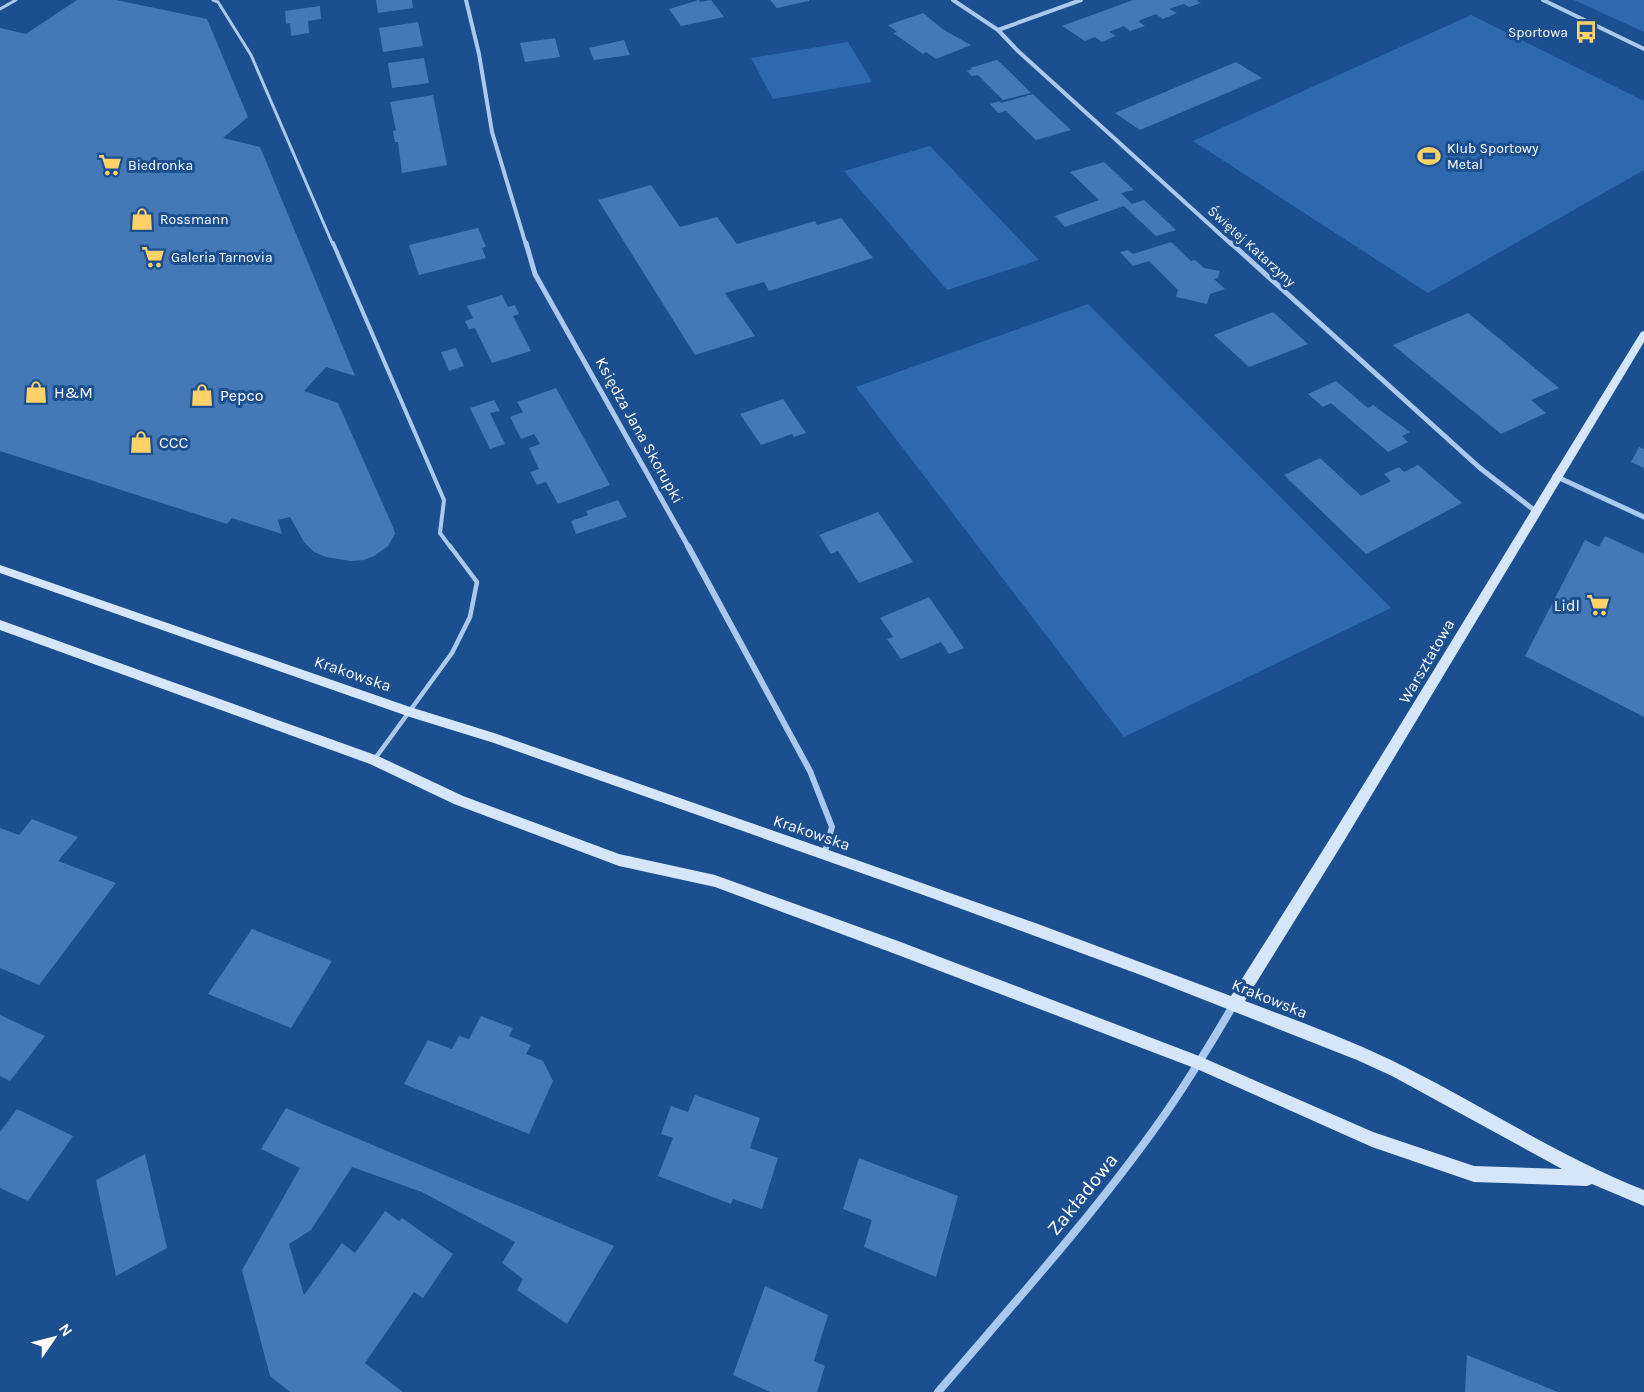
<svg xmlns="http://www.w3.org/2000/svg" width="1644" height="1392" font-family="Karla,sans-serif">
<rect width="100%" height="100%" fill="#1b4f8f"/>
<g fill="#2e69ad">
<polygon points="1574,0 1644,0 1644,32"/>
<polygon points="1471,15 1644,101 1644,170 1428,293 1193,141"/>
<polygon points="848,42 872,82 773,99 751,58"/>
<polygon points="930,146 1039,260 947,290 844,171"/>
<polygon points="1088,304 1391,608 1124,737 856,387"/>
</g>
<g fill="#4478b7">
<polygon points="77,0 116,0 207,19 248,117 223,138 260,147 355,376 326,367 304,391 338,403 393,527 395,534 388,546 374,556 364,560 351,561 326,557 314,552 304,542 290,517 278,520 282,534 232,518 227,524 0,451 0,28 26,34"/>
<polygon points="376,0 412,0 413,8 378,13"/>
<polygon points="699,0 700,2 711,0 724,17 681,26 669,9"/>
<polygon points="770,0 809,0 809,1 777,8"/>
<polygon points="1133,0 1196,0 1201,3 1189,7 1184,4 1169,9 1177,13 1163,19 1156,14 1138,21 1145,26 1130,31 1124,26 1109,32 1116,36 1102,42 1095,37 1085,41 1062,26"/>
<polygon points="320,6 321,19 308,21 309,33 291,36 290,23 286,24 285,11"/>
<polygon points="923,13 944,30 971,45 936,59 926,52 923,54 893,33 897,32 888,25"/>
<polygon points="418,22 423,46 383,52 379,28"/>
<polygon points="555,38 560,57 525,62 520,43"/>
<polygon points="624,40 630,55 594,60 589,48"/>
<polygon points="424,58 429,83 392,88 388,63"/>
<polygon points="997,60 1007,69 1031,93 1003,100 978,75 972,76 967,71 972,69 970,68"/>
<polygon points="1236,62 1262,78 1140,130 1115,113"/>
<polygon points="1033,94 1040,101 1071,130 1036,140 1006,111 998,113 990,104 999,101 1001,103"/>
<polygon points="433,95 447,165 402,173 398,142 395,142 394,137 393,131 396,130 390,102"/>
<polygon points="1104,162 1134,190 1121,193 1132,204 1144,200 1176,230 1156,236 1124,206 1065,227 1055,216 1099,200 1070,172"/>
<polygon points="651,185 680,227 717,217 737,244 815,221 817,225 841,218 873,258 769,291 764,282 725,293 755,336 695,355 598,200"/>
<polygon points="478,228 486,247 482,248 486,258 419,275 409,245"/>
<polygon points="1171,242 1191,261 1195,260 1204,268 1220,271 1218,278 1214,279 1225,289 1210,294 1207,304 1176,297 1178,290 1149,261 1133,266 1120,252 1128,250 1133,254"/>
<polygon points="502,295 508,307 515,305 519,314 513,316 531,351 492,363 475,328 469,329 465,321 473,318 467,306"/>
<polygon points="1273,312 1308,344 1249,367 1214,335"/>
<polygon points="1468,313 1559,388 1531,400 1546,413 1501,434 1393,345"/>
<polygon points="456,348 464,366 449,371 441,352"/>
<polygon points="1336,381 1368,408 1373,405 1410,432 1402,436 1408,442 1388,452 1331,403 1323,407 1308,394"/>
<polygon points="556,388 610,485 558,504 546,482 537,485 530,472 539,469 529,448 540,444 534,434 521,439 510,417 523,412 517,402"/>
<polygon points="783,399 806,433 794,437 792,434 761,445 740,414"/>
<polygon points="494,400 500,411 490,413 505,444 490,449 470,408"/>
<polygon points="1639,447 1644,449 1644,468 1631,462"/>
<polygon points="1320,458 1361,496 1391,481 1384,474 1399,467 1404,472 1418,465 1462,503 1366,554 1284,475"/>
<polygon points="618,500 627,517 576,534 571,521 588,515 586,511"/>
<polygon points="878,512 913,562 859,583 838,551 831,554 819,535"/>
<polygon points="1605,536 1644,554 1644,717 1525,656 1585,540 1599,547"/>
<polygon points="929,597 964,648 949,654 941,642 901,659 887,639 893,637 880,618"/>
<polygon points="32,819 78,837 58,861 116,883 39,985 0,968 0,828 19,835"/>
<polygon points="252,929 332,961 291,1028 208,994"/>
<polygon points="0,1015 45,1036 10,1081 0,1076"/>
<polygon points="481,1016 513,1028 509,1036 531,1045 526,1054 543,1061 553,1081 529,1134 404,1084 428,1040 452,1049 459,1036 469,1039"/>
<polygon points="695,1095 760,1118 750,1148 778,1158 762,1209 733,1199 731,1204 658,1176 673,1138 661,1134 671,1106 688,1112"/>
<polygon points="286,1108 325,1125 614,1246 567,1324 517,1290 523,1279 502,1263 515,1242 422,1192 352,1167 311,1230 289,1244 304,1295 342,1243 355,1253 385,1211 399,1221 402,1218 453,1254 423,1298 414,1292 365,1363 403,1392 290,1392 270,1376 242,1270 300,1168 261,1149"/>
<polygon points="17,1109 73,1136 28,1201 0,1188 0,1132"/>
<polygon points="145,1154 167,1248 116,1276 96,1180"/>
<polygon points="859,1158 958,1196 936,1277 864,1247 872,1220 843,1209"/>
<polygon points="765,1286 828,1315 814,1361 825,1366 817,1392 770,1392 733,1375"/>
<polygon points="1467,1355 1558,1392 1465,1392"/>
</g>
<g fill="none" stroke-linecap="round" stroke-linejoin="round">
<g stroke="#a9c9ee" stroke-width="3">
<polyline points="213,0 218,2 251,55 333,245"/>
<polyline points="0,9 16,0"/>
</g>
<polyline stroke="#a9c9ee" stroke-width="4" points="333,243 444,500 440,533 451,548"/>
<polyline stroke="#a9c9ee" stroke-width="4.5" points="374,760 452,653 470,617 477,582 450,546"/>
<g stroke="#a9c9ee" stroke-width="4">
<polyline points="466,0 479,54 492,132 526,245"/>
<polyline points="953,0 998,30 1018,51 1232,245"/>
<polyline points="1543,0 1644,49"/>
<polyline points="998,30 1081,0"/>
</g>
<g stroke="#a9c9ee" stroke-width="5">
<polyline points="526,243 535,274 689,548"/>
<polyline points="1231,243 1480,468 1534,510"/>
<polyline points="1555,476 1644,517"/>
</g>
<polyline stroke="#a9c9ee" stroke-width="6" points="688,546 810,771 832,827 824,855"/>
<path stroke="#a9c9ee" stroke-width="8" d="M938,1392C1013,1304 1091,1218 1158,1124C1186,1085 1210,1045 1234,1004"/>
<path fill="#d6e6fa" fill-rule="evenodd" d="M1644,331V342L1344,841L1245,1001C1298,1021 1354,1041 1405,1067C1485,1107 1560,1157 1644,1190V1206L1592,1184L1587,1186L1474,1182L1372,1147L1197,1069L898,955L715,887L619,866L454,804L370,764L0,630V620L378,756L463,796L619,854L715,875L898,941L1199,1056L1373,1132L1474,1166L1562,1169L1392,1076L1357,1060L1146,977L929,897L494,743L410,717L0,573V565L410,707L494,733L820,847L1038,924L1231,996C1371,777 1504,553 1641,332Z"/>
</g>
<defs>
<g id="bus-bare" transform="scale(1.8)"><path d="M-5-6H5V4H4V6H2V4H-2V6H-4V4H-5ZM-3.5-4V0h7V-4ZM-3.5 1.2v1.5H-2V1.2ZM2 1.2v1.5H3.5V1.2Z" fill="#ffd166" stroke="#1b4f8f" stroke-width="2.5" paint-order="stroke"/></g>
<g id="stadium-bare" transform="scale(1.8)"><path d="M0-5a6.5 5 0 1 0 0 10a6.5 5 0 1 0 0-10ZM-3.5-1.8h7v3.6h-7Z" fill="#ffd166" stroke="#1b4f8f" stroke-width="2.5" paint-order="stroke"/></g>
<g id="supermarket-bare" transform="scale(1.8)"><path d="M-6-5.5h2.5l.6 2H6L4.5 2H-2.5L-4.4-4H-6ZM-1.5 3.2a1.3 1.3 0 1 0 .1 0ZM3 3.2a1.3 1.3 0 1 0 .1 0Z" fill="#ffd166" stroke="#1b4f8f" stroke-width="2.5" paint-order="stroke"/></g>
<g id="shop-bare" transform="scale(1.8)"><path d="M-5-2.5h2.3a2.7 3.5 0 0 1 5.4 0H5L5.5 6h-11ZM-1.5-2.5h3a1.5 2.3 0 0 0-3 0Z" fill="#ffd166" stroke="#1b4f8f" stroke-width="2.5" paint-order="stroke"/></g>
</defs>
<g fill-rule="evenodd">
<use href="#bus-bare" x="1586" y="32"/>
<use href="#stadium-bare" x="1429" y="156"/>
<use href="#supermarket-bare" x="110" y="165"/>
<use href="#shop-bare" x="142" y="219"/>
<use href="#supermarket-bare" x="153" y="257"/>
<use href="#shop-bare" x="36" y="392"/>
<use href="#shop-bare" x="202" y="395"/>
<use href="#shop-bare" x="141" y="442"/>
<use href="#supermarket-bare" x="1598" y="605"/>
</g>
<g text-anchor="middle" stroke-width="6" stroke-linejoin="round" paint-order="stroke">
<g font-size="14" fill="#fff" stroke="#1b4f8f" text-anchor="start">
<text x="1568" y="37" text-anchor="end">Sportowa</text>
<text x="1447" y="153">Klub Sportowy<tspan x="1447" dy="16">Metal</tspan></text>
<text x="128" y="170">Biedronka</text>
<text x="160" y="224">Rossmann</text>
<text x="171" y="262">Galeria Tarnovia</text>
</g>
<g font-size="14" fill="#fff" stroke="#1b4f8f">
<text transform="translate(1252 246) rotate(42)" y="5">Świętej Katarzyny</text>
</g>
<g font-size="16" fill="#fff" stroke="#1b4f8f" text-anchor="start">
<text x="54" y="398">H&amp;M</text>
<text x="220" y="401">Pepco</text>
<text x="159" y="448">CCC</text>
<text x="1580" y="611" text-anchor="end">Lidl</text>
</g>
<g font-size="16" fill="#fff" stroke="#1b4f8f">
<text transform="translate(640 430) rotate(61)" y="6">Księdza Jana Skorupki</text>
<text transform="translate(1426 661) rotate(-60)" y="6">Warsztatowa</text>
<text transform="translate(353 673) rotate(19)" y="6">Krakowska</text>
<text transform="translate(812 832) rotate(19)" y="6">Krakowska</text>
<text transform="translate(1270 998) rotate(22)" y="6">Krakowska</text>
</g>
<g font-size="20" fill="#fff" stroke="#1b4f8f">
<text transform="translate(1082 1194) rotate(-51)" y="7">Zakładowa</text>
</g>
</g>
<g transform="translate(54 1338) rotate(55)" stroke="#1b4f8f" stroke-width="4.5" paint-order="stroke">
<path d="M0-4.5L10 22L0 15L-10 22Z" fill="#ffffff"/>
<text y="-9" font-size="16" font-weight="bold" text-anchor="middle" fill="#ffffff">N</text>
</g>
</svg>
